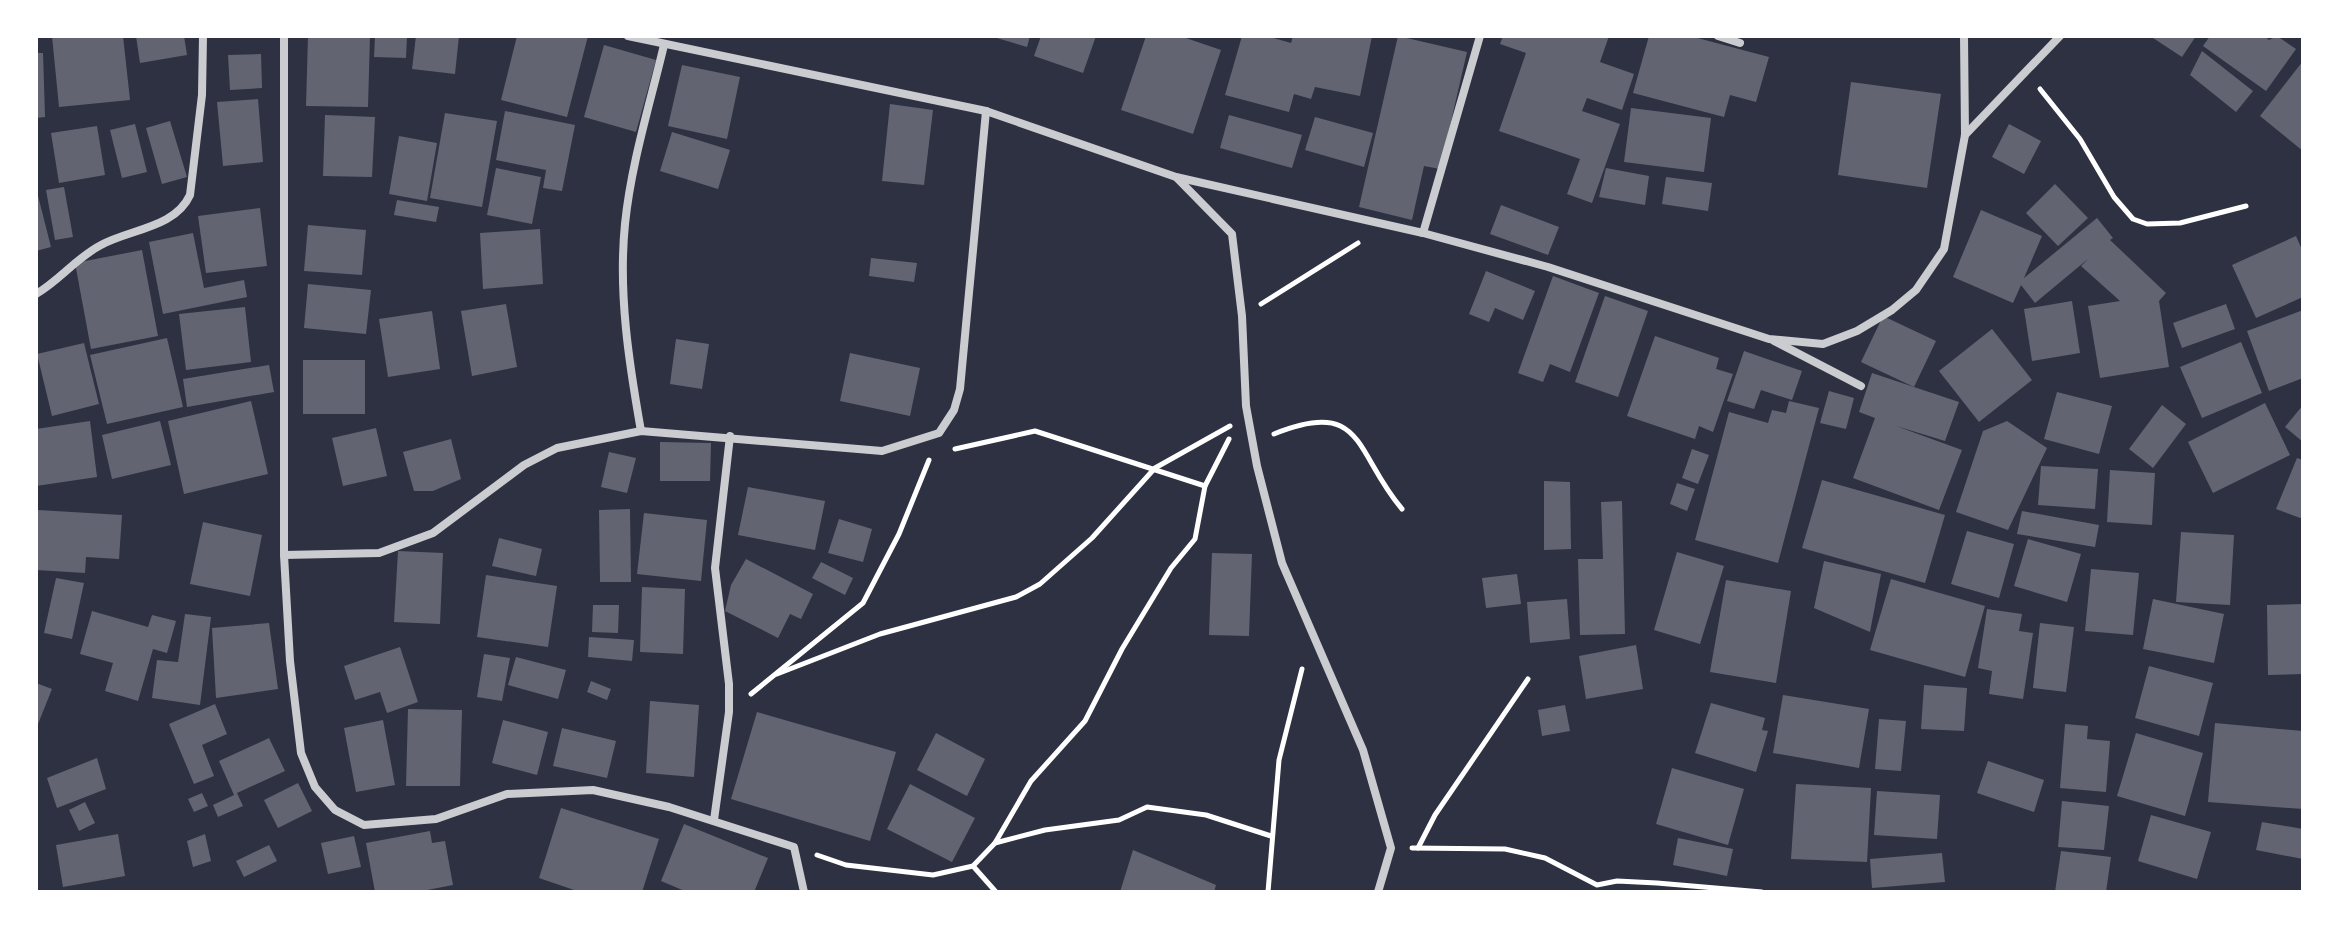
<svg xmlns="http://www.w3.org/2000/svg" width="2339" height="928" font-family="'Nunito Sans',sans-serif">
<rect width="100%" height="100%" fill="#2d3142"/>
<g fill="#626471">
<polygon points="52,36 123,36 130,100 59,107"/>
<polygon points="136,36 184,36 187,55 140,63"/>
<polygon points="308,36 370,36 368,107 306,106"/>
<polygon points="375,36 407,36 406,58 374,57"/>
<polygon points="416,36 459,36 455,74 412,69"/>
<polygon points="517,36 588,36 567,117 501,100"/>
<polygon points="990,36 1030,36 1027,47"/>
<polygon points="1041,36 1096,36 1083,73 1034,56"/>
<polygon points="1146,36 1180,36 1221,50 1193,134 1121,110"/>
<polygon points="1242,36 1266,36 1291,43 1293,36 1372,36 1360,96 1315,87 1311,99 1294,94 1289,112 1225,95"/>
<polygon points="1398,36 1467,52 1440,169 1424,166 1412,220 1359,207"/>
<polygon points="1503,36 1609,36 1600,62 1634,74 1622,110 1587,98 1582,111 1620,124 1592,203 1567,194 1580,159 1499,131 1526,53 1500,44"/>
<polygon points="1649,36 1690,36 1769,57 1756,102 1730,95 1724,117 1633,93"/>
<polygon points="2150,36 2196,36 2182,57"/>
<polygon points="2210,36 2264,36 2269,40 2277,36 2296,49 2266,91 2203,46"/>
<polygon points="604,45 656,60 636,132 584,117"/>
<polygon points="2202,51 2253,91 2236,112 2190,75"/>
<polygon points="36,53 43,53 45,117 36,118"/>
<polygon points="261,54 262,88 230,90 228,55"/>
<polygon points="2303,61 2303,151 2260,116"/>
<polygon points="682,65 740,77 727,139 668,126"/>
<polygon points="1851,82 1941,94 1927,188 1838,175"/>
<polygon points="258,99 263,162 223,166 217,102"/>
<polygon points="890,104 933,110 924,185 882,181"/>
<polygon points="1631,108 1711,118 1704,172 1624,162"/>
<polygon points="505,111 575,125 562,191 543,188 546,170 496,160"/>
<polygon points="445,113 497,121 482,207 430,198"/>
<polygon points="325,115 375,117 372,177 323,176"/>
<polygon points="1229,115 1302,135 1292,168 1220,148"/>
<polygon points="1315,117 1373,133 1364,167 1305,150"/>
<polygon points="170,121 187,177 162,184 146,128"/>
<polygon points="135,124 147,172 122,178 110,130"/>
<polygon points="2009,124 2041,141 2024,174 1992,157"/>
<polygon points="97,126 105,175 59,183 51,133"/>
<polygon points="672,132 730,150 718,189 660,171"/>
<polygon points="399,136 437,143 427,201 389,194"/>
<polygon points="496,168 541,177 532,224 487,215"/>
<polygon points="1606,168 1649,176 1645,205 1599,197"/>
<polygon points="1666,177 1712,183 1708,211 1662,204"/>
<polygon points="2055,184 2088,218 2058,246 2026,213"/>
<polygon points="64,187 73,237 55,240 46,190"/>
<polygon points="36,188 51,247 36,251"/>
<polygon points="397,200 439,207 436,222 394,215"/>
<polygon points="1501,205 1559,227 1548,255 1490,234"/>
<polygon points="260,208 267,266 206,273 198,216"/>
<polygon points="1981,210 2042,236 2024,278 2097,218 2113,238 2110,240 2166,293 2159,301 2169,367 2100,378 2088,306 2120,301 2081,266 2088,259 2035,303 2021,285 2013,303 1953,277"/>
<polygon points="308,225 366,230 362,275 304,271"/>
<polygon points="540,229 543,284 483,289 480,233"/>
<polygon points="193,233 204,288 244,280 247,297 163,314 149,242"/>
<polygon points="2296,236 2303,252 2303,297 2256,318 2232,265"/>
<polygon points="142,250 158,336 91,349 75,263"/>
<polygon points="871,258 917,263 914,282 869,276"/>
<polygon points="1486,271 1535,291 1523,320 1495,308 1489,322 1469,314"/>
<polygon points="1553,276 1599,293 1570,372 1550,364 1543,382 1518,373"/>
<polygon points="308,284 371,290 366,334 304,328"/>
<polygon points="1605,296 1648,311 1618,397 1575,382"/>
<polygon points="2072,301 2080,353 2032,361 2024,309"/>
<polygon points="506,304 517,367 472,376 461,311"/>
<polygon points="2226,304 2235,329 2182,348 2173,323"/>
<polygon points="245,307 251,362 186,370 179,314"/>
<polygon points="2303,310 2303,378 2269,391 2247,331"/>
<polygon points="432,311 440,369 388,377 379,319"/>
<polygon points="1883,316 1936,341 1914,387 1861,362"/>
<polygon points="1992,329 2032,380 1979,422 1939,371"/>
<polygon points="1655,336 1719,358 1716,369 1733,374 1713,432 1699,426 1695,439 1627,416"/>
<polygon points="167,338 183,407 107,424 90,355"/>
<polygon points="676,339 709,344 702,389 670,384"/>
<polygon points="2241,342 2262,393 2202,418 2180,367"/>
<polygon points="84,343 99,404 52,416 37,354"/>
<polygon points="1744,351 1802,371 1792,400 1761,390 1754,409 1727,401"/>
<polygon points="850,353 920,368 910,416 840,401"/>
<rect x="303" y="360" width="62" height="54"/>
<polygon points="269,365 274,392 187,407 183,379"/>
<polygon points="1872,373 1959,402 1945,441 1896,426 1962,450 1939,510 1853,478 1875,418 1859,412"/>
<polygon points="1829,391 1854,398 1846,429 1820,423"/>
<polygon points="2057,392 2112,406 2099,454 2044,439"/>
<polygon points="251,401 268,474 184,494 168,421"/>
<polygon points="1789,401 1819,408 1778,563 1695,540 1729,412 1768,423 1772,410 1786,413"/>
<polygon points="2265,403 2290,455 2213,493 2188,442"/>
<polygon points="2162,405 2186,424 2153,468 2129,449"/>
<polygon points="2303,405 2303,442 2285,427"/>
<polygon points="90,421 97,477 36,486 36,429"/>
<polygon points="160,421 171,465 112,479 102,435"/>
<polygon points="2007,421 2047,448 2008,530 1956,512 1983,431"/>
<polygon points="376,428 387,476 343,486 332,438"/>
<polygon points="451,439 461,479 433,491 414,491 403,452"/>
<polygon points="660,442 711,443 710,481 660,481"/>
<polygon points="1692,449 1709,455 1698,484 1682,478"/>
<polygon points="609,452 636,458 627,493 601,487"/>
<polygon points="2297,458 2303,460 2303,519 2276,509"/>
<polygon points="2041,466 2098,469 2095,509 2038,505"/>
<polygon points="2110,470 2155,473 2152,525 2107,522"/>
<polygon points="1822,480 1945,515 1925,583 1802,548"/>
<polygon points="1544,481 1570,482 1571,549 1544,550"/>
<polygon points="1677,483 1695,489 1687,511 1670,504"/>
<polygon points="748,487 825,501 815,550 738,535"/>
<polygon points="1622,501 1625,634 1580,635 1578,559 1603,559 1601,502"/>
<polygon points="630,509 631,582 600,582 599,510"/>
<polygon points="38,510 122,515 119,559 86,557 85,573 36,570"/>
<polygon points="2022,511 2099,525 2095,547 2017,534"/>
<polygon points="644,513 707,520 701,581 637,574"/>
<polygon points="839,519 872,529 863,562 828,553"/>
<polygon points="203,522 262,535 250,596 190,584"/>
<polygon points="1967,531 2014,544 1999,598 1951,584"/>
<polygon points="2181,532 2234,535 2230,605 2176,602"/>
<polygon points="499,538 542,549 536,576 492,566"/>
<polygon points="2028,539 2081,554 2067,602 2014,586"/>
<polygon points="398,551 443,553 440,624 394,622"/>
<polygon points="1677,552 1724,566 1700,644 1654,630"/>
<polygon points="1212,553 1252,554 1249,636 1209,635"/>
<polygon points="746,559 813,594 801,619 790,614 778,638 725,611 731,585"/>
<polygon points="1824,561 1881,574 1870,632 1814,608"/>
<polygon points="821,562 853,578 845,595 812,578"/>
<polygon points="2091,569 2139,573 2133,635 2085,631"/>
<polygon points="1517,574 1521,604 1486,608 1482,578"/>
<polygon points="486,575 557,586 548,647 477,637"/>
<polygon points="56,578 84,583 72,639 44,633"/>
<polygon points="1891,579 1985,606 1965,677 1870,650"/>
<polygon points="1726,580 1791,591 1776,683 1710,672"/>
<polygon points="642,587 685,589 683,654 640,652"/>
<polygon points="1567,599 1570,639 1530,643 1527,602"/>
<polygon points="2153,599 2224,614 2214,663 2143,649"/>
<polygon points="2303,604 2303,674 2268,675 2267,605"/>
<polygon points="593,605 619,605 618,633 592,632"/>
<polygon points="1987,609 2022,614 2019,631 2033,633 2023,699 1989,694 1992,671 1978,668"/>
<polygon points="92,611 148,627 152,615 176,621 167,653 153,649 138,701 105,691 113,663 80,654"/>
<polygon points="185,614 211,617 200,705 152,698 157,660 178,662"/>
<polygon points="269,623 278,689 216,698 212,628"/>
<polygon points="2040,623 2074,627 2066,692 2033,688"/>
<polygon points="589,637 634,640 632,661 588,657"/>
<polygon points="1636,645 1643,689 1586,699 1579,656"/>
<polygon points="400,647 418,702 387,713 380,692 355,700 344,666"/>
<polygon points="484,654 510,658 502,701 477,697"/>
<polygon points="516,657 566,670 558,699 508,685"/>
<polygon points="2149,666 2213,683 2199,736 2135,718"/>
<polygon points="591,681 611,689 607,700 587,692"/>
<polygon points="36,683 52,689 36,729"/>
<polygon points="1924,685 1967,688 1964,731 1921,729"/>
<polygon points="1783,695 1869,709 1859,768 1773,753"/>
<polygon points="650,701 699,705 694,777 646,773"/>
<polygon points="1711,703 1765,718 1762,730 1768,731 1756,772 1695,753"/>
<polygon points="215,704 227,734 202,745 214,776 194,784 169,724"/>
<polygon points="1565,705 1570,731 1542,736 1538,710"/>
<polygon points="408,709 462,710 460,786 406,786"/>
<polygon points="757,712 896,752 870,841 731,799"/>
<polygon points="1879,719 1906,721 1901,771 1875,769"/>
<polygon points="383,720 395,785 356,792 344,728"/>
<polygon points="503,720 548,732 537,775 492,763"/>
<polygon points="2215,723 2303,731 2303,809 2208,802"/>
<polygon points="2065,724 2088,726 2087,739 2110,741 2106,792 2060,788"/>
<polygon points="562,728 616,741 607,778 553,766"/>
<polygon points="936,733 985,759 967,796 917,770"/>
<polygon points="2136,733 2203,753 2185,816 2117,796"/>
<polygon points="269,738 285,771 237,793 243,806 218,817 213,805 234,795 219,761"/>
<polygon points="97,758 106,789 57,808 47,778"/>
<polygon points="1988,761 2044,780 2034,812 1977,793"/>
<polygon points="1672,768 1744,789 1728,845 1656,824"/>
<polygon points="298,783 312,811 278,828 264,800"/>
<polygon points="910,784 975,818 952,862 887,829"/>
<polygon points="1796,784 1871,788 1867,862 1791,859"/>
<polygon points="1877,791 1940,795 1937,839 1874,835"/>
<polygon points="202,793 208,806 194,812 188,799"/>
<polygon points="2062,801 2109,806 2104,850 2058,847"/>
<polygon points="85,802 95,823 79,831 69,810"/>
<polygon points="561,808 659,839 642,892 580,892 539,878"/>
<polygon points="2151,815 2211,832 2197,879 2138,861"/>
<polygon points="2262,822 2303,829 2303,859 2256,850"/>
<polygon points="684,824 768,858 754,892 687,892 661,881"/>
<polygon points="430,831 432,843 445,841 453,885 417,892 375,892 366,843"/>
<polygon points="118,834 125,876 63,887 56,845"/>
<polygon points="205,834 211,861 193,867 187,841"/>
<polygon points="354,836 361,867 328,874 321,843"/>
<polygon points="1678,838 1733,849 1727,876 1673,865"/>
<polygon points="269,845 277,861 244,877 236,861"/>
<polygon points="1133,850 1216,885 1214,892 1120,892"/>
<polygon points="2061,851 2111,857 2106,892 2055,892"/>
<polygon points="1942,853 1945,882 1872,888 1870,859"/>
</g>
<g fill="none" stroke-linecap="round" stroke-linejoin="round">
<g stroke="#fff" stroke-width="5">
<polyline points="2040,89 2080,139 2114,197 2133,219 2147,224 2180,223 2246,206"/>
<polyline points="1261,304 1358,243"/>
<path d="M1274,434C1365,397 1354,453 1402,509"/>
<polyline points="955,449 1035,431 1205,486"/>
<polyline points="777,674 880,634 1016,597 1040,584 1092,538 1155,468 1230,426"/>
<polyline points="751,694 863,603 899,534 929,460"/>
<polyline points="995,843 1031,781 1085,721 1122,649 1171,568 1195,539 1205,486 1229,439"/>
<polyline points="1412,848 1505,849 1545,858 1597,885 1617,881 1657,883 1762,892"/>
<polyline points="1418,848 1435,815 1528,679"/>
<polyline points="817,855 846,865 933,875 973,866 995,843 1045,830 1119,820 1147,807 1206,815 1271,836"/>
<polyline points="973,866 996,892"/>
<polyline points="1268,892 1279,760 1302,669"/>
</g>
<g stroke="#caccd0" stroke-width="8">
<polyline points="284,36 284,555 290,661 301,753 315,787 335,810 364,825 436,819 507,794 593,790 669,807 794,847 804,892"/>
<polyline points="628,36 986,111 1176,177 1423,233 1548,267 1769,339 1823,344 1857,331 1892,310 1916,290 1944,249 1965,135 1964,36"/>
<polyline points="1718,36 1740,43"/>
<polyline points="1965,135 2060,36"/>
<polyline points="1177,178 1232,234 1242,316 1246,406 1257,466 1282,563 1363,750 1391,848 1378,892"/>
<polyline points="1423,233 1480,36"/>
<path d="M36,294C60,280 76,258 101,245C130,229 175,228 190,195L202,95L203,36"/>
<polyline points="1774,341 1861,386"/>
<path d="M641,431C629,363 618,293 625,224C631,164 650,104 664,45"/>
<polyline points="284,555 379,553 433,533 524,465 557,448 641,431 882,451 939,433 954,410 960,389 986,111"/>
<polyline points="714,820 729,712 729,684 715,568 730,436"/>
</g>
</g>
<rect width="2339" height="928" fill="none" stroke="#ffffff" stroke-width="76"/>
</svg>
